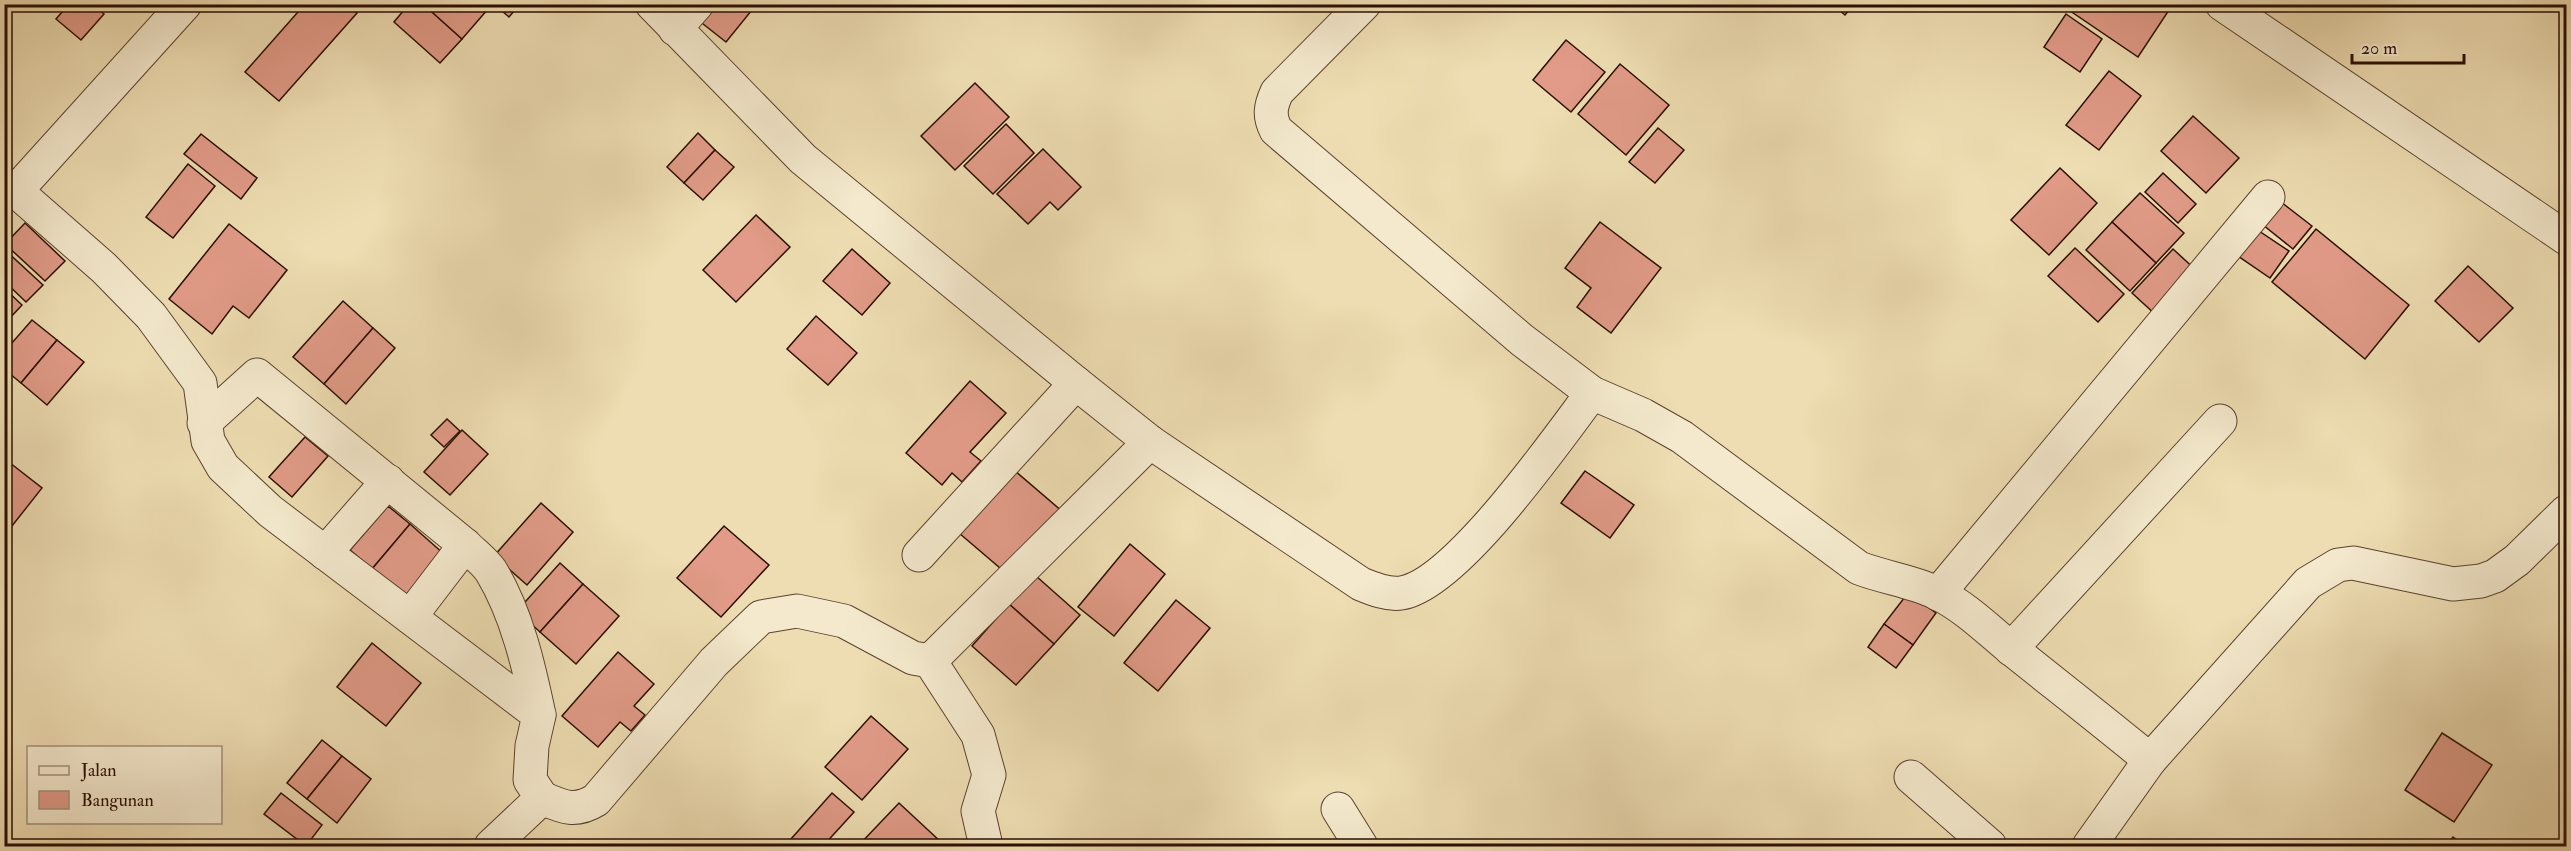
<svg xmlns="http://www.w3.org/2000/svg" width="2571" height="851" font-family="'IM FELL Double Pica',serif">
<rect width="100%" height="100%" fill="#eeddb2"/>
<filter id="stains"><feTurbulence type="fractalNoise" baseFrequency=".00333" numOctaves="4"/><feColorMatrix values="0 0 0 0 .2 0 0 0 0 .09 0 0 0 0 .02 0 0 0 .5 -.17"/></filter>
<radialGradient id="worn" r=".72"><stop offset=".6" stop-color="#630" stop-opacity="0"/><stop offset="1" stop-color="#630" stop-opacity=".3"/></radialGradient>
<g fill="#e19b88" stroke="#2b0e02" stroke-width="1.5">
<polygon points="69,4 93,4 104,14 81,40 56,19"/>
<polygon points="305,4 347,4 357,13 279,101 245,72"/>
<polygon points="409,4 423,4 462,39 440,63 394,22"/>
<polygon points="423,4 482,4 488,9 462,39"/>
<polygon points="494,4 520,4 509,17"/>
<polygon points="711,4 756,4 756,5 726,42 698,20"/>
<polygon points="1832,4 1854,4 1845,15"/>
<polygon points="2060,4 2173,4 2138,57"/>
<polygon points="2066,14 2102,39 2080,72 2044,47"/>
<polygon points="1566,40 1605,72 1571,112 1533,80"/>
<polygon points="1620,64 1669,105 1626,155 1578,114"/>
<polygon points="2109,71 2141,96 2099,150 2066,125"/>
<polygon points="975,83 1009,117 955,170 921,136"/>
<polygon points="2193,116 2239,158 2206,193 2161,151"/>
<polygon points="1006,124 1034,153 993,194 964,166"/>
<polygon points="1658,128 1684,150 1655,183 1629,162"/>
<polygon points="698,133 715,150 684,183 667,167"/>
<polygon points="201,134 257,178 241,199 184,154"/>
<polygon points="1043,149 1081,187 1058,210 1050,202 1028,224 997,194"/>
<polygon points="715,150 734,167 703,200 684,183"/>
<polygon points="188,164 215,186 173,238 146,217"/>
<polygon points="2060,168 2097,203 2049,255 2011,220"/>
<polygon points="2163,173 2196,204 2178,223 2145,192"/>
<polygon points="2140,193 2184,233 2156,263 2112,222"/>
<polygon points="2281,202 2312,226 2293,249 2263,225"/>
<polygon points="756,215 790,247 736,302 703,270"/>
<polygon points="1600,222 1661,268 1611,333 1577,307 1591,288 1565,268"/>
<polygon points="2112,222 2156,263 2130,291 2086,250"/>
<polygon points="25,223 65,261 45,281 5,244"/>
<polygon points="229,224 287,270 249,318 233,306 212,334 169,299"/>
<polygon points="2253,227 2289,251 2270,278 2235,254"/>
<polygon points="2316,229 2409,305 2365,359 2272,282"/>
<polygon points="2075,248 2124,294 2098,322 2048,276"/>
<polygon points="4,249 43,285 26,302 4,281"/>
<polygon points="852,249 890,283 862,315 823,281"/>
<polygon points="2173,249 2198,272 2157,316 2132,293"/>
<polygon points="2468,266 2513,308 2479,342 2435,301"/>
<polygon points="4,288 22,305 8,320 4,317"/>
<polygon points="343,301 373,328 324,384 293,357"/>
<polygon points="816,316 857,353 828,385 787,349"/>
<polygon points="32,320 57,340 21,383 4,369 4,352"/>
<polygon points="373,328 395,348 346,404 324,384"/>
<polygon points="57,340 84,362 47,405 21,383"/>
<polygon points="970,381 1006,413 970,452 981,461 962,482 952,473 942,485 906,453"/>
<polygon points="447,419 460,431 444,447 431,435"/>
<polygon points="462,430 488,454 450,495 424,472"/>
<polygon points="305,437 328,456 292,497 269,477"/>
<polygon points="5,459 42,488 4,536 4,460"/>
<polygon points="1014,470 1063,512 1007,574 959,533"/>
<polygon points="1585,471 1634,505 1610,538 1561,503"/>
<polygon points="541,503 573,532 527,585 494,556"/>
<polygon points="388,506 410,524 372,569 350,550"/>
<polygon points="410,524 444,554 407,597 372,569"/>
<polygon points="724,526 769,565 721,617 677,578"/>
<polygon points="1130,544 1165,574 1114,636 1078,607"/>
<polygon points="560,563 583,584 540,632 517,611"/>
<polygon points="1036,576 1080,615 1054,644 1009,604"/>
<polygon points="583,584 619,616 576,664 540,632"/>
<polygon points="1908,593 1936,613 1913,645 1884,624"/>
<polygon points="1176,600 1210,628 1158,691 1124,663"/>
<polygon points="1009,604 1054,644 1016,685 972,646"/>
<polygon points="1884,624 1913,645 1896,668 1868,647"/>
<polygon points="372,643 421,683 386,726 337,687"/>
<polygon points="618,652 654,684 634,706 645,715 631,731 620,722 598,747 562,716"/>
<polygon points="871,716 908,749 862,800 825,767"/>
<polygon points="2442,733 2492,765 2454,822 2405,790"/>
<polygon points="322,740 342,756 307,799 287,783"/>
<polygon points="342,756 371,779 337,823 307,799"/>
<polygon points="281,793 322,825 306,846 264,814"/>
<polygon points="832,793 854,812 823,846 800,846 791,839"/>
<polygon points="899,803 942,843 939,846 858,846"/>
<polygon points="2453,837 2466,846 2446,846"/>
</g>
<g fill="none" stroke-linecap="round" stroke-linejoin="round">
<g stroke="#5c422e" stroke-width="35">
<g id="street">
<path d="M652,4L803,159L1076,383L1150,442L1361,584C1373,589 1388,595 1401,593C1456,585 1558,438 1592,393"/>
<path d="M1364,4L1277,92C1270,107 1269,116 1276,130L1522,340L1592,393L1643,415L1682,437L1859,568C1885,578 1912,581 1937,593C1967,608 1988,630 2014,651C2059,687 2105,723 2150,760"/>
<polyline points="2222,4 2566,238"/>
<polyline points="675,29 697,4"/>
<polyline points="4,186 16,191 104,268 151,316 200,383 208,441 223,467 270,511 539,715 532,746 530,780 542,798 491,846"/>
<polyline points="16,191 185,4"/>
<path d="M204,423L257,375L465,545C473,553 485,562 491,571C517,614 529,667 539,715"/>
<polyline points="325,553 388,481"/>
<polyline points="919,555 1076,383"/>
<polyline points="1938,594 2268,197"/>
<polyline points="410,617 465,545"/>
<polyline points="2011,649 2220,421"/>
<polyline points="930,661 978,735 989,775 978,811 986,846"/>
<polyline points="1911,777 1990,846"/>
<path d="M542,798C563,807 575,813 596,800L714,662L761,617L797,611L844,621L913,658L930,661L1150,442"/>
<polyline points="1338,809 1361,846"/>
<polyline points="2089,846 2150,760 2308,583 2338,565 2353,563 2453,584 2481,581 2495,576 2517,560 2566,512"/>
</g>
</g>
<use href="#street" stroke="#f4e9cd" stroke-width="33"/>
</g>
<rect width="2571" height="851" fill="none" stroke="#eeddb2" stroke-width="24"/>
<rect x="6" y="6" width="2559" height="839" fill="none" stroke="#2b0e02" stroke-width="3"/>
<rect x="12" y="12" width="2547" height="827" fill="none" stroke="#2b0e02" stroke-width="1.5"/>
<rect x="27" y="746" width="195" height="78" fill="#f4e9cd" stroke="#a4917c" stroke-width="1.5"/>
<rect x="39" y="766" width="30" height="9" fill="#f4e9cd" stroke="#a4917c" stroke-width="1.5"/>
<text x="81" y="776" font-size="18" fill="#2b0e02">Jalan</text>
<rect x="39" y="791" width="30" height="18" fill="#e19b88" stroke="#a4917c" stroke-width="1.5"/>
<text x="81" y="806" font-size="18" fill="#2b0e02">Bangunan</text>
<path d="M2352 54v9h112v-9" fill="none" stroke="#2b0e02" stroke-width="3"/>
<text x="2361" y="54" font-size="18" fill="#2b0e02" stroke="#f4e9cd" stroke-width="4.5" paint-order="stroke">20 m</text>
<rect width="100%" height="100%" filter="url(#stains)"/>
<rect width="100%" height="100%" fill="url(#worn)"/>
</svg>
